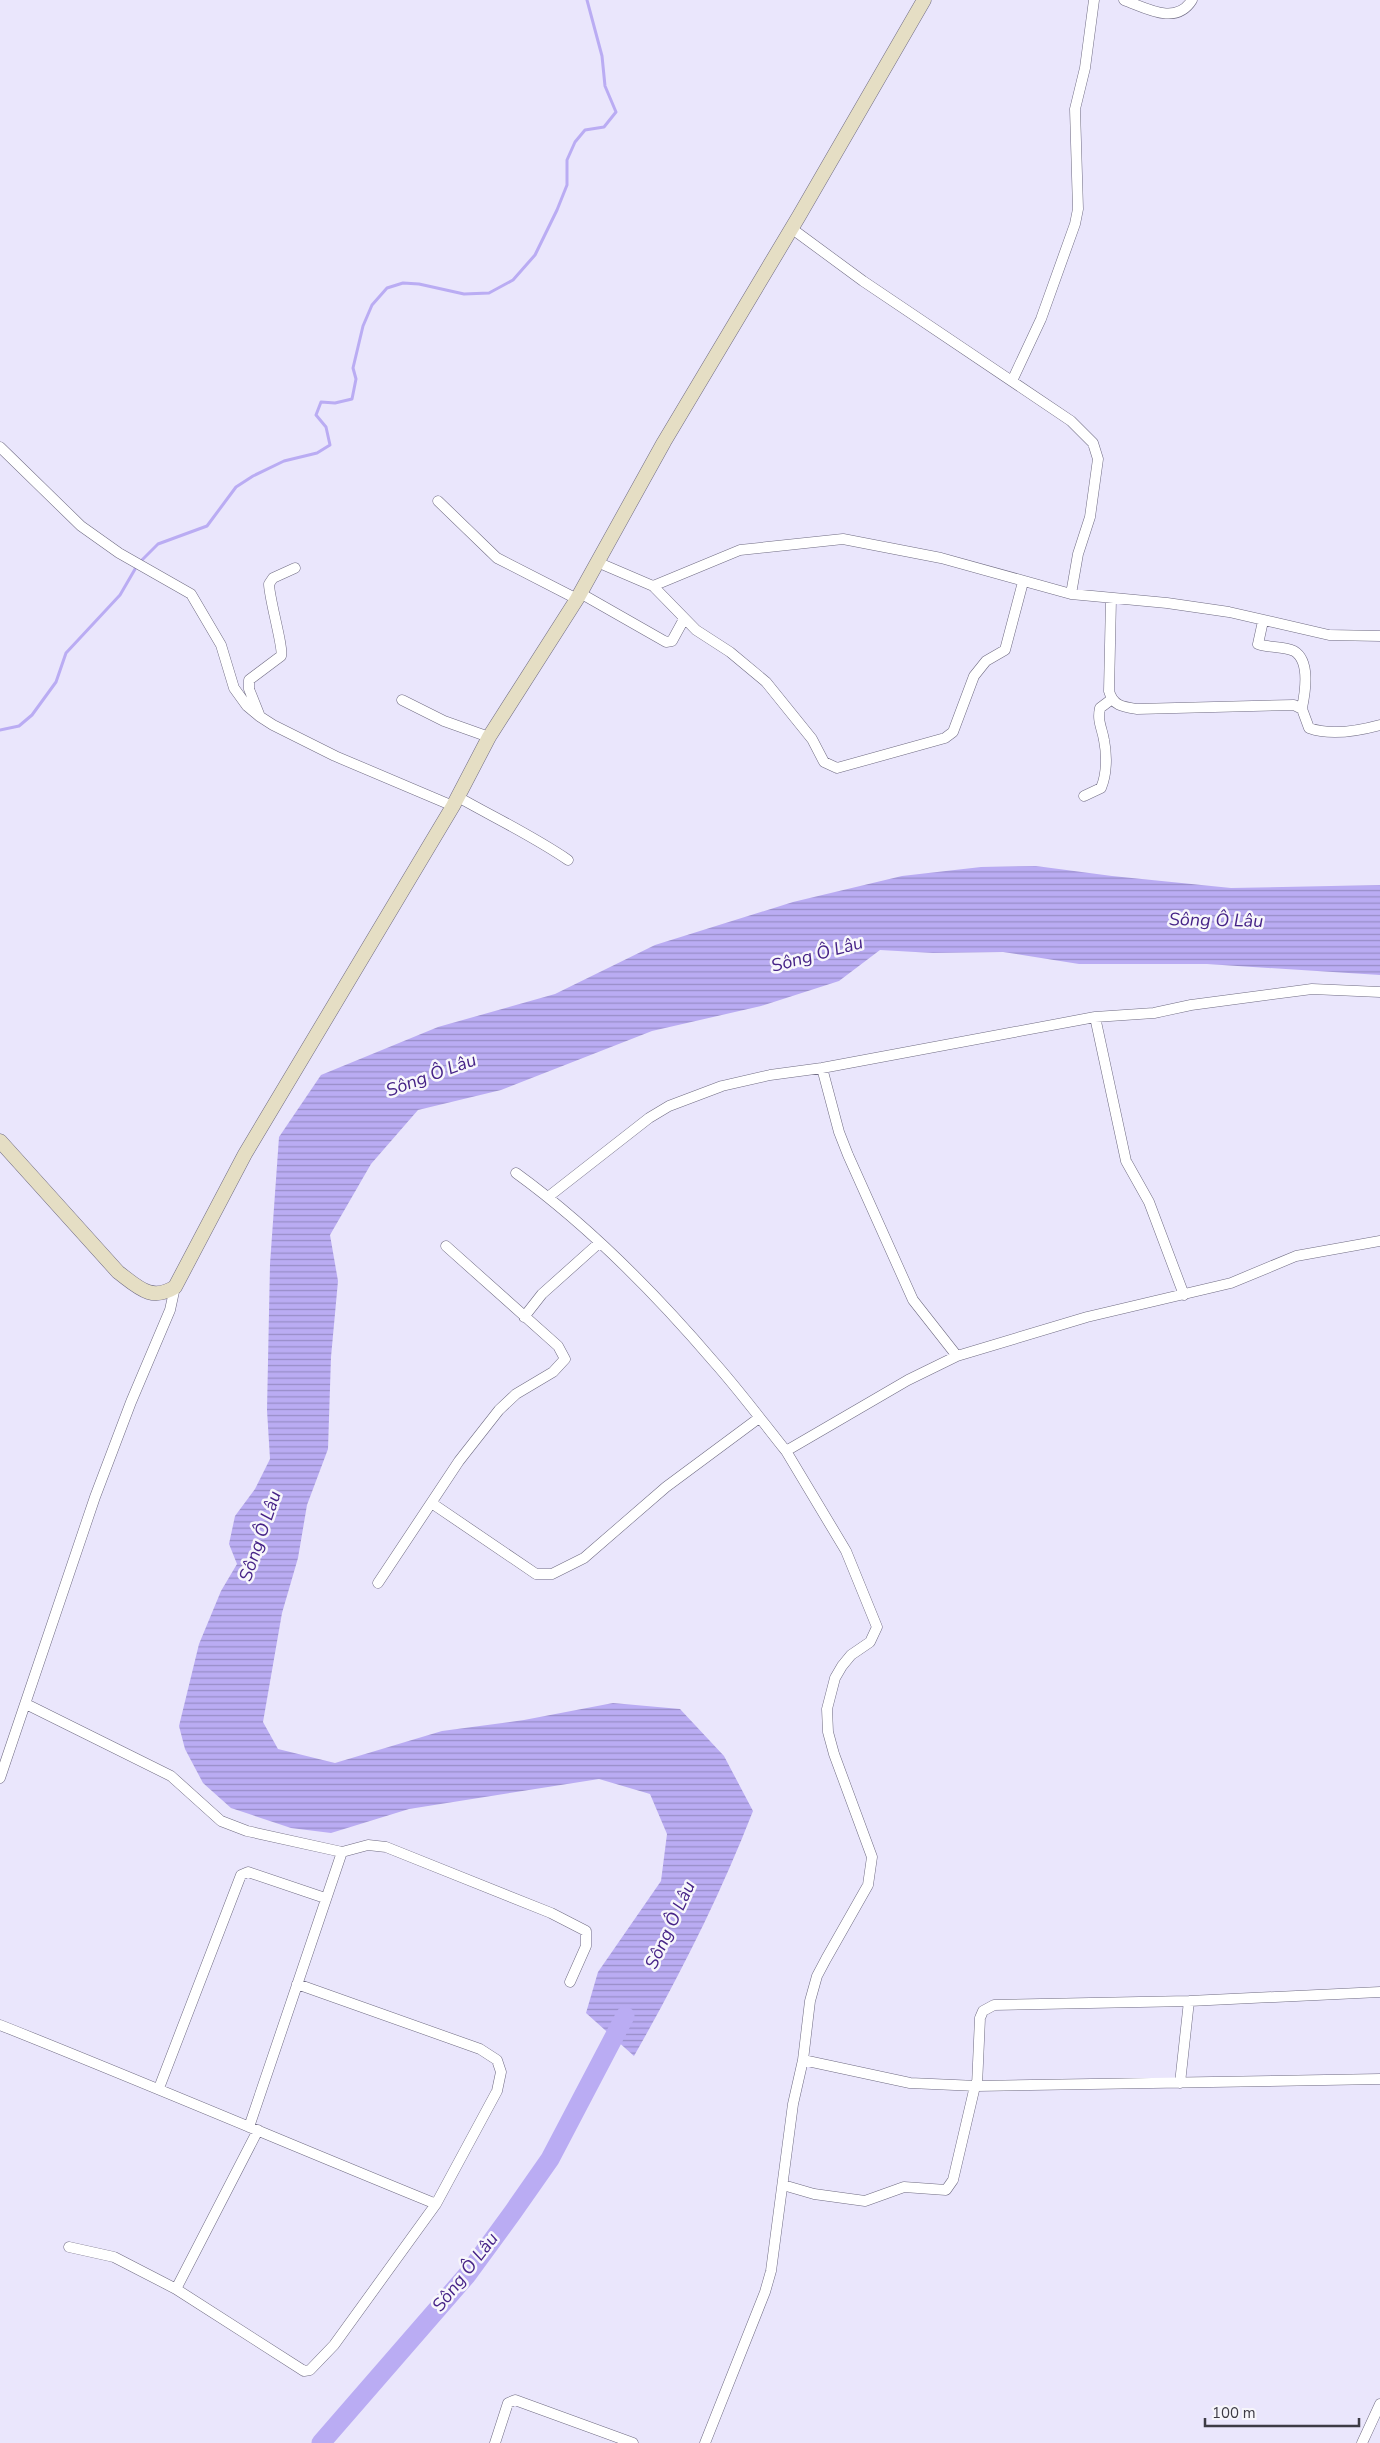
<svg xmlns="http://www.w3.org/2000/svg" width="1380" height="2443" font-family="'Nunito Sans',sans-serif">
<defs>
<pattern id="water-rules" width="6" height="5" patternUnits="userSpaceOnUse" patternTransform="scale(1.25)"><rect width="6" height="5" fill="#baacf3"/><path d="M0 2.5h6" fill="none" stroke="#988dc7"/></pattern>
</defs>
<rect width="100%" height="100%" fill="#eae6fc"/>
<!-- water -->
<path fill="url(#water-rules)" d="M1036,866L1112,876L1231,888L1380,885V975L1207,964H1079L1003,952L933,953L880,950L839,981L761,1006L652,1031L501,1090L418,1110L371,1164L330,1235L338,1281L331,1357L328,1449L307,1505L298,1558L282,1613L263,1722L278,1749L335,1763L442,1731L524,1720L613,1703L680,1709L724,1756L753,1811C720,1896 679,1977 634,2056L586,2013L598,1972L661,1881L667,1834L650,1794L599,1779L409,1809L331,1833L291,1828L231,1808L203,1783L185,1749L179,1726L199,1644L221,1591L237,1564L229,1544L235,1516L255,1489L270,1459L267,1410L270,1264L279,1137L321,1075L438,1027L555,994L655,945L793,902L902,876L981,867Z"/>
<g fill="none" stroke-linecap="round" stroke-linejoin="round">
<!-- stream -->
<path stroke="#baacf3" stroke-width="3" d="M0,730L19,726L32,715L56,682L66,653L120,595L138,564L158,544L207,526L236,487L253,476L284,461L317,453L330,445L326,427L316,415L321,402L335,403L352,399L356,379L353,368L363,326L372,305L387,288L403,283L419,284L464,294L489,293L513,280L535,255L557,210L567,185V160L575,142L585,130L604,127L616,112L605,86L602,56L587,0"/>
<!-- river -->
<path stroke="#baacf3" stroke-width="19" d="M321,2443L467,2275L513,2212L550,2159L625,2016"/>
<!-- street casing -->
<g stroke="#6f6b82" stroke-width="11">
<path id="street" d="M1124,0C1146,8 1176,26 1192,0
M791,228L863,281L1071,421L1093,443L1098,459L1090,517L1078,554L1071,594
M1012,381L1041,319L1075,224L1078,209L1075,109L1085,68L1094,0
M0,447L81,526L119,553L191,594L221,645L234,688L247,706L259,716L273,725L335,756L453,806
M438,501L497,558L577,599
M597,562L653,586L740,550L843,539L941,558L1071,594L1167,603L1229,612L1329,635L1380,636
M653,586L696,630L730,652L766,682L812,739L824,762L837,768L945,738L953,732L974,676L986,661L1005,650L1023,582
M580,593L666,642L672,641L684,619
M1111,599L1109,691C1113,706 1123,707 1137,709L1294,705L1302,709L1309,728C1331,736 1358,731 1380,725
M1263,621L1258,644C1269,648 1283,646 1294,651C1311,661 1305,693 1302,708
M402,700L444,721L489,737
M259,714L249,689V680L281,656C284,649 269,598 269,584L273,578L295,568
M1084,796L1101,788C1107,774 1107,755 1104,740C1102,728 1097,721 1100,708L1112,699
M458,797C495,818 533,836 568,860
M1095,1017L1126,1161L1149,1202L1184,1295
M822,1068L839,1132L848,1155L913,1300L957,1356
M516,1173C589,1226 655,1293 714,1362C739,1390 762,1421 786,1451
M548,1197L649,1118L669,1106L722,1086L770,1075L822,1068L1095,1017L1154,1013L1191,1005L1312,989L1380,992
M524,1317L542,1294L599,1243
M433,1504L536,1574H552L584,1558L666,1487L759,1418
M378,1583L459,1461L499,1410L516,1394L553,1372L565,1359L558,1346L446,1246
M26,1704L171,1776L221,1821L247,1831L342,1852
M0,1778L95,1497L131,1402L170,1310L175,1287
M0,2025C146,2083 291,2145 436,2204
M803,2060L910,2083L977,2086L1380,2079
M1180,2083L1189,2001
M977,2086L980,2018L983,2011L994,2005L1189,2001L1380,1992
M159,2088L241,1875L248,1872L325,1898
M249,2127L342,1852L368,1845L386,1847L551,1913L586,1931V1946L570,1982
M783,2185L814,2194L865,2201L904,2187L946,2190L953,2180L975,2086
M69,2247L114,2257L176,2289L304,2371L310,2370L334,2345L436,2204L497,2091L501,2072L497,2060L480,2049L297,1984
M176,2289L258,2130
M495,2443L508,2403L515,2400L633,2443
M705,2443L765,2292L771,2271L793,2104L803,2060L810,2001L817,1976L826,1959L868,1885L872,1857L834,1754L828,1732L827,1709L835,1678L842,1666L851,1655L870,1642L877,1627L846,1551L786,1451L908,1380L957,1356L1087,1317L1231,1283L1296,1256L1380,1241
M1362,2443L1380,2404"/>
</g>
<!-- secondary casing -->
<g stroke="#6f6b82" stroke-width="15">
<path id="secondary" d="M0,1141L118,1272C138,1287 151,1302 175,1287L245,1154L453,806L489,737L577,599L664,442L799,216L924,0"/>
</g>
<!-- street -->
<use href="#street" stroke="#fff" stroke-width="10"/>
<!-- secondary -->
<use href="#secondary" stroke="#e5dec4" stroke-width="14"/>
</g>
<g text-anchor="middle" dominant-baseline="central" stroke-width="5" stroke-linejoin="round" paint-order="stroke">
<!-- water labels -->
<g font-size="18" font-style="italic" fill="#462387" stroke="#f7f6fb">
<text transform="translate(1216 920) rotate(1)">Sông Ô Lâu</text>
<text transform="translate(817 954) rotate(-15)">Sông Ô Lâu</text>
<text transform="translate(431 1075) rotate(-20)">Sông Ô Lâu</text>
<text transform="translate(260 1536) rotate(-71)">Sông Ô Lâu</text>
<text transform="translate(670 1925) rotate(-65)">Sông Ô Lâu</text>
<text transform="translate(465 2272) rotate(-52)">Sông Ô Lâu</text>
</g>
</g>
<!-- scale -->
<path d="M1205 2418v8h154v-8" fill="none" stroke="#3d3b45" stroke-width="2.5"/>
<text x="1212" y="2418" font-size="15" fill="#3d3b45" stroke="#f7f6fb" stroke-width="4" paint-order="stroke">100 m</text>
</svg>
